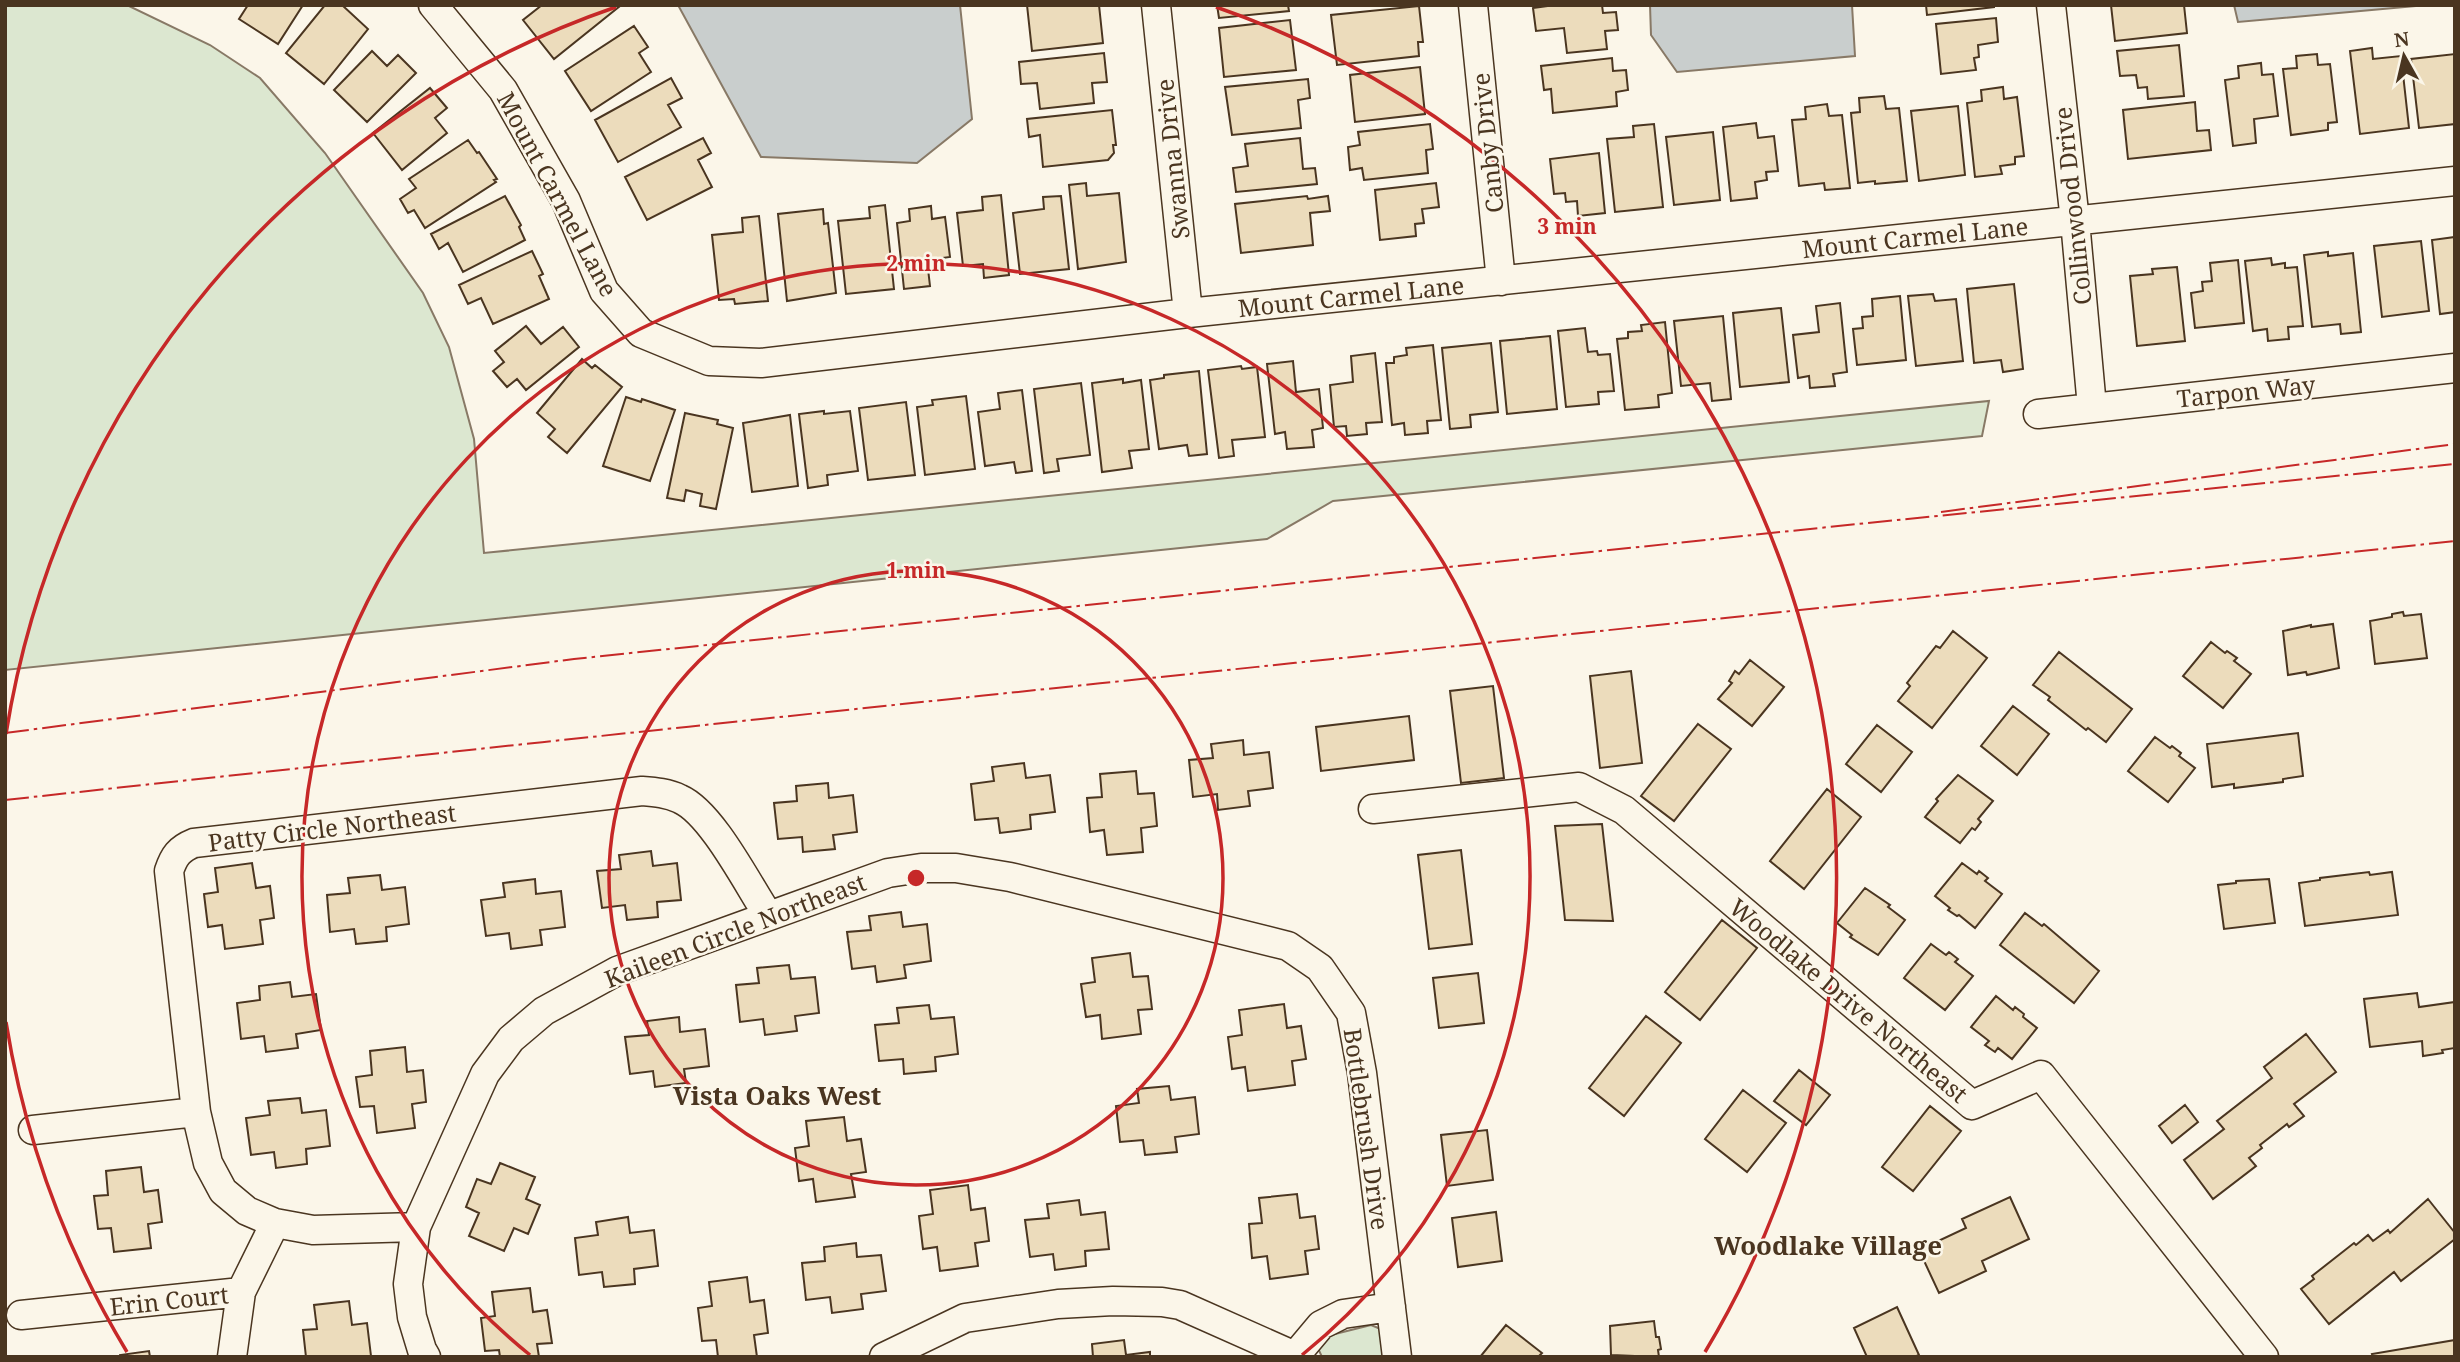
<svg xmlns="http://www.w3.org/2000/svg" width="2460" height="1362" font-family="'Noto Serif',serif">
<rect width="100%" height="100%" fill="#fbf6e9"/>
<!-- green -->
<path fill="#dce7d0" stroke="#887966" stroke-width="2" d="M5,5H127L210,45L260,78L325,153L423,293L449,347L474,439L484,553L1989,401L1982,436L1333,501L1267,539L5,670Z
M1371,1325L1383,1330L1387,1357H1322L1316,1344L1323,1337Z"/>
<!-- water -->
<path fill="#c9cecd" stroke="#887966" stroke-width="2" d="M678,5H960L972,119L917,163L761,157Z
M1650,5H1852L1855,56L1677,72L1651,35Z
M2234,5H2427L2238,22Z"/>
<!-- building -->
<path fill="#ecdcbc" stroke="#4a3520" stroke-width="2" d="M248,5H303L278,44L239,19Z
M325,5H342L368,29L324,84L286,53Z
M542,5H620V6L554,59L523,20Z
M1027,5H1099L1103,43L1032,51Z
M1217,5H1288L1289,11L1219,18Z
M1555,5H1602L1603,13L1616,12L1618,30L1605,31L1607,49L1567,53L1564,28L1536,31L1533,8Z
M1926,5H1994V7L1927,15Z
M2111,5H2184L2187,33L2115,41Z
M1419,6L1423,42H1418L1419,56L1337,65L1331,15Z
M1996,18L1998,42L1978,45L1979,57L1974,58L1976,70L1941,74L1936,24Z
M1290,20L1296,70L1224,77L1219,28Z
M634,26L648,47L639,53L651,72L591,111L565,71Z
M2179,45L2184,96L2148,99L2147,87L2138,88L2136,75L2120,76L2117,51Z
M2372,48L2373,59L2401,56L2409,128L2360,134L2350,51Z
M372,51L387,66L398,55L416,73L367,122L334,90Z
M1104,53L1107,82L1092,83L1094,103L1040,109L1037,83L1021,84L1019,62Z
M2317,54L2318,65L2330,64L2337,122L2328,123V130L2291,135L2283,69L2297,68L2296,56Z
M2455,54V124L2419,128L2411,59Z
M1612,58L1613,71L1626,70L1628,90L1616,92L1617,106L1553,113L1551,89L1544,90L1541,66Z
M2261,63L2262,75L2273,74L2278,116L2254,119L2256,143L2233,146L2225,80L2239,78L2238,66Z
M1420,67L1425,114L1355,122L1350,75Z
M671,78L682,98L668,105L681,127L618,162L595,120Z
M1308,79L1310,98L1298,100L1301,128L1232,135L1225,87Z
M2003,87L2004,99L2017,97L2024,156L2015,157V164L2000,166L2002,174L1975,177L1967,103L1982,101L1981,90Z
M430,88L447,108L435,118L447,133L402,170L373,133Z
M1884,96L1886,109L1899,108L1907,181L1875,184V181L1858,183L1851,113L1860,112L1859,98Z
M2195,102L2197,131L2209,130L2211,150L2128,159L2123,110Z
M1827,104L1829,116L1842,115L1850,188L1825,190L1824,183L1799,186L1792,120L1806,119L1805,107Z
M1958,106L1965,175L1919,181L1911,111Z
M1112,110L1116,145H1113L1114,153L1108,160L1043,167L1040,135L1029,137L1027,119Z
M1756,123L1758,138L1774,136L1778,171L1766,172L1767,180L1755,182L1757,198L1731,201L1723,127Z
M1430,124L1433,149L1426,150L1428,173L1364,180L1362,168L1350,170L1348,147L1360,145L1358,132Z
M1654,124L1663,207L1615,212L1607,139L1634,137L1633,126Z
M1713,132L1720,200L1674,205L1666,137Z
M703,138L711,153L698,160L712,187L647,220L625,177Z
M1300,138L1303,169L1315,168L1317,184L1236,192L1233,168L1248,166L1245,144Z
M468,140L477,153L479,152L497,179L494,180L496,182L425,228L414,210L408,213L400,199L416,188L409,179Z
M1599,153L1605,213L1578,216L1577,201L1566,202L1565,193L1554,194L1550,159Z
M1086,183L1087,196L1119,193L1126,262L1078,269L1069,185Z
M1436,183L1439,207L1422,209L1424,223L1415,224L1416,236L1380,240L1375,190Z
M1001,195L1009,275L984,278L983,264L963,266L957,213L983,210L982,197Z
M505,196L521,225L519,227L525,240L463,272L448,243L439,249L431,234Z
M1061,196L1069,269L1020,274L1013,213L1044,209L1043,197Z
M1307,196L1308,199L1328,196L1330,211L1310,213L1313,245L1241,253L1235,204Z
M885,205L894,289L846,294L838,221L870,218L869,207Z
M931,206L932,219L945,217L950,257L927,260L930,286L904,289L897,223L910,221L909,209Z
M823,209L824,224L828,223L836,293L787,301L778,214Z
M759,216L768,301L735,304L734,299L719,300L712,235L743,232L742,218Z
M2455,237V312L2440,314L2432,240Z
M2421,241L2429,311L2382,317L2374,246Z
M532,251L543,274L539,276L549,299L493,324L481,298L468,304L459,285Z
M2328,252V256L2353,253L2361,332L2341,334L2340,324L2312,327L2304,255Z
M2271,258L2272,265L2285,263V268L2297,267L2303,326L2288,327L2289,339L2268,341L2267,329L2253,331L2245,261Z
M2238,260L2244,323L2195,328L2191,293L2203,291L2202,282L2212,281L2210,263Z
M2177,267L2185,341L2137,346L2130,276L2153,274L2152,269Z
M2014,284L2023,369L2003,372L2001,360L1974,363L1967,289Z
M1933,294L1935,301L1956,299L1963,361L1916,366L1908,296Z
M1900,296L1906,360L1857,365L1853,329L1863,328L1862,317L1873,316L1872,299Z
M1840,303L1847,372L1833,374L1835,386L1810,388L1809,376L1798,378L1793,335L1819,332L1816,306Z
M1781,308L1789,382L1740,387L1733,313Z
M1723,316L1731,399L1712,401L1710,383L1681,386L1674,321Z
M1665,322L1672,393L1658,395L1659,407L1625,410L1617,339L1628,338V332L1642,331L1641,325Z
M526,326L541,344L563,327L579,347L526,390L517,379L507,387L493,371L504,362L495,351Z
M1585,328L1588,352L1597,351L1598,355L1610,354L1614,391L1598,392L1599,404L1566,407L1558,331Z
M1550,336L1557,409L1507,414L1500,341Z
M1491,343L1498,412L1470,415L1471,427L1450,429L1442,348Z
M1433,345L1441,420L1427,421L1428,433L1405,435L1404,423L1392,425L1386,363H1394V357L1407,355L1406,348Z
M1375,353L1382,422L1366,423L1367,434L1347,436L1346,426L1334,427L1330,385L1353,382L1351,356Z
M582,359L592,368L595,365L622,387L567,453L548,437L555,429L537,413Z
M1293,361L1296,392L1319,389L1323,428L1312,430L1314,447L1287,449L1285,432L1275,434L1267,364Z
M1241,366L1242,369L1257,367L1265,437L1232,440L1234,456L1219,458L1208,370Z
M1199,371L1207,454L1189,456L1187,445L1159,449L1150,380L1164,378V375Z
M1123,379V383L1141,380L1149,449L1129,451L1132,468L1102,472L1092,383Z
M1081,383L1090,455L1057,459L1059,471L1044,473L1034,389Z
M1022,390L1032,471L1016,473L1014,462L985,466L978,412L1000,409L998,393Z
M966,396L975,469L925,475L917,407L933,405L932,400Z
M626,397L641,402L642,399L675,410L650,481L603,466Z
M906,402L915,475L868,480L859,408Z
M824,411V414L850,411L858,471L827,475L828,485L808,488L799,414Z
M685,413L718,420L717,424L733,428L716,509L700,506L702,494L686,490L684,501L667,498Z
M790,415L798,486L752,492L743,423Z
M2403,612L2404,616L2421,614L2427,658L2375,664L2370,621L2392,617V614Z
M2333,624L2339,668L2307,675L2306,672L2288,675L2283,631L2311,625V627Z
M1953,631L1987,658L1932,728L1898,701L1910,686L1907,683L1936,646L1940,648Z
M2211,642L2225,653L2227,651L2237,658L2234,661L2251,674L2223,708L2183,676Z
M2059,652L2132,709L2106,742L2088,728L2086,730L2048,700L2050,697L2033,685Z
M1750,660L1784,687L1752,726L1718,699L1732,683L1729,681L1735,671L1739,674Z
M1631,671L1642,763L1600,768L1590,676Z
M1493,686L1504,778L1461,783L1450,691Z
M2013,706L2049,734L2017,775L1981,746Z
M1409,716L1414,760L1321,771L1316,727Z
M1698,724L1731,749L1674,821L1641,796Z
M1877,725L1912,752L1881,792L1846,764Z
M2298,733L2303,776L2283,779V782L2234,788V784L2212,787L2207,744Z
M2155,737L2170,748L2172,746L2181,753L2179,756L2195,768L2168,802L2128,771Z
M1243,740L1244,755L1269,752L1273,788L1248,791L1250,806L1218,810L1217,794L1193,797L1189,760L1213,758L1211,744Z
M1024,763L1026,778L1050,775L1055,812L1030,815L1031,829L1000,833L998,818L975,820L971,784L994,781L992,767Z
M1136,771L1138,794L1154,793L1157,826L1141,828L1143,852L1107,855L1104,830L1090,832L1087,798L1102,797L1100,774Z
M1958,775L1993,801L1978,819L1981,822L1975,830L1972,828L1960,843L1925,817L1938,801L1936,799Z
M828,783L829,798L853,795L857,832L833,835L835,849L803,852L802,837L778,839L774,803L797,801L796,786Z
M1827,789L1861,817L1804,889L1770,861Z
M1602,824L1613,921L1565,920L1555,826Z
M1461,850L1472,944L1429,949L1418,855Z
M651,851L653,866L677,863L681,900L657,902L658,917L627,920L625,905L602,908L597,871L621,869L619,855Z
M252,863L256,888L270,886L274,918L260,920L263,944L225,949L222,925L208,927L204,894L218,892L215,868Z
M1962,863L1977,874L1979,871L1988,878L1985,881L2002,894L1975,928L1959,915L1957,916L1948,910L1950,908L1935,896Z
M2369,872L2370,875L2392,872L2398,915L2305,926L2299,883L2320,880V878Z
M380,875L382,890L405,887L409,924L386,927L387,941L356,944L354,929L330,932L327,895L350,893L348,878Z
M535,879L536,894L561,891L565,927L540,930L542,945L511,949L509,933L486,936L481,900L505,897L503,883Z
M2269,879L2275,923L2224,929L2218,885L2236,883V881Z
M1865,888L1890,905L1888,907L1905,920L1878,955L1850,937L1852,935L1837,923Z
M901,912L903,927L927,924L931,961L904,965L906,978L877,982L875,966L852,969L847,932L871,930L869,916Z
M2025,913L2042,926L2044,924L2099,971L2074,1003L2000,945Z
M1722,920L1757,948L1700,1020L1665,992Z
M1931,944L1946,955L1949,952L1958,959L1955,962L1973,976L1945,1010L1904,978Z
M1130,953L1133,977L1148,976L1152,1009L1138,1010L1141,1034L1102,1039L1100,1015L1086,1017L1081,984L1095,982L1092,958Z
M789,965L791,979L815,977L819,1013L795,1016L797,1031L765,1035L763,1019L740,1022L736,985L759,983L757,968Z
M1478,973L1484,1023L1439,1028L1433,978Z
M290,982L292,997L316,994L321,1030L296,1034L298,1048L266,1052L264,1036L241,1039L237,1003L260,1000L259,986Z
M2417,993L2419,1007L2455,1002V1048L2442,1050L2443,1053L2423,1056L2422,1041L2370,1047L2364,999Z
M1996,996L2013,1010L2015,1007L2024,1014L2023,1017L2037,1028L2012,1059L1998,1048L1995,1052L1985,1045L1989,1041L1971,1027Z
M1284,1004L1287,1028L1301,1026L1306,1059L1292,1061L1295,1085L1248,1091L1245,1067L1232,1069L1228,1037L1242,1035L1239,1010Z
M929,1005L931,1019L954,1017L958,1054L935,1057L936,1071L904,1074L903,1059L879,1061L875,1025L899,1023L897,1008Z
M1646,1016L1681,1043L1624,1116L1589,1088Z
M679,1017L680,1032L705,1029L709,1066L684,1069L686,1083L655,1087L653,1071L630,1074L625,1037L649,1035L647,1021Z
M2306,1034L2336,1072L2294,1104L2304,1116L2289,1127L2287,1124L2260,1145L2262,1148L2249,1158L2256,1166L2213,1199L2184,1160L2224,1129L2217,1121L2272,1078L2264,1067Z
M405,1047L407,1072L423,1070L426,1102L412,1104L415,1128L377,1133L374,1106L360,1107L356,1077L372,1075L370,1051Z
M1799,1070L1830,1095L1806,1125L1774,1101Z
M1169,1086L1171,1100L1195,1097L1199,1134L1175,1137L1177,1152L1145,1155L1143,1140L1120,1142L1116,1106L1139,1103L1137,1089Z
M1743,1090L1786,1123L1747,1172L1705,1139Z
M300,1098L302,1113L326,1110L330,1146L306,1149L307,1164L276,1168L274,1152L251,1155L246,1118L270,1115L268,1101Z
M2185,1105L2198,1122L2172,1143L2159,1126Z
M1930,1106L1961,1131L1913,1191L1882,1167Z
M844,1117L847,1141L861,1139L866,1172L851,1174L855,1197L816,1202L813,1179L799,1181L795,1148L809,1146L806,1121Z
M1487,1130L1493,1180L1447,1186L1441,1135Z
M500,1163L535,1177L526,1199L540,1205L528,1234L514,1228L504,1251L469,1236L479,1213L466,1207L477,1179L491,1184Z
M141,1167L144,1192L158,1190L162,1222L148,1224L151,1248L114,1252L111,1228L98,1229L94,1196L108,1195L106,1171Z
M968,1185L971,1210L985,1208L989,1241L975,1243L978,1266L940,1271L937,1247L923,1249L919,1216L933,1214L930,1190Z
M1297,1194L1300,1218L1315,1216L1319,1249L1305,1251L1308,1274L1270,1279L1267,1256L1252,1258L1249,1224L1262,1223L1259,1198Z
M2010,1197L2029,1239L1982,1261L1986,1271L1939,1293L1919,1250L1966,1228L1962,1219Z
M2428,1199L2455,1233V1239L2401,1281L2394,1272L2329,1324L2301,1289L2314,1279L2312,1276L2354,1243L2356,1245L2368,1235L2373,1241L2388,1230L2390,1233Z
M1079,1200L1081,1215L1105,1212L1109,1249L1085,1251L1086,1266L1055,1270L1053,1254L1030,1257L1025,1220L1049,1218L1047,1204Z
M1496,1212L1502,1261L1458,1267L1452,1218Z
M628,1217L630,1233L654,1230L658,1266L634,1269L635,1284L604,1287L602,1272L579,1275L575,1238L598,1235L596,1222Z
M856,1243L857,1257L881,1255L886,1291L861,1294L863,1309L832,1313L830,1297L806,1300L802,1263L825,1261L824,1247Z
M747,1277L750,1302L764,1300L768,1333L754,1335L757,1357H718L716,1340L702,1341L698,1308L712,1306L709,1282Z
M530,1288L533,1312L547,1310L552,1343L537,1344L539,1357H500L499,1350L485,1351L481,1318L495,1316L492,1292Z
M349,1301L352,1325L367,1323L371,1356L306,1357L303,1330L317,1329L314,1305Z
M1897,1307L1919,1355L1914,1357H1867L1854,1328Z
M1654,1321L1656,1337H1659L1661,1349L1658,1350L1659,1357L1611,1355L1610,1326Z
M1506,1325L1542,1353L1538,1357H1480Z
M1124,1340L1126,1355L1150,1352V1357H1093L1092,1344Z
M2455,1340V1357H2373L2372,1354Z
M149,1351L150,1357H120V1355Z"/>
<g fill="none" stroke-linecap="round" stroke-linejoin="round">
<!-- minor casing -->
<g stroke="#4a3520" stroke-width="31">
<path id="minor" d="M433,5L503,90L566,201L604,291L641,333L709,361L761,363L1188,313L2455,181
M1156,5L1188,313
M1473,5L1501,281
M2051,5L2075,221L2092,407
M2038,414L2455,368
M1373,809L1579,787L1624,810L1972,1105L2041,1075L2264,1357
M33,1130L196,1112
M416,1227L313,1230L275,1223L247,1211L223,1191L208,1163L196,1112L169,871C174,856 179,849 194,843L642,791C655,792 668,793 680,799C712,813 748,885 768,915
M21,1315L241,1292L275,1223
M1295,1356L1321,1325L1343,1314L1391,1307
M232,1357L241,1292
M426,1357L422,1350L412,1317L408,1284L416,1227L485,1074L511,1039L544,1011L617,971L888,873L921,868H956L1010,877L1288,946L1320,968L1351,1013L1362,1073L1397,1357
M884,1357L965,1318L1058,1304L1113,1301L1162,1302L1180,1305L1297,1357"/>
</g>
<!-- minor -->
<use href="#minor" stroke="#fbf6e9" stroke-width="28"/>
<!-- power -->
<path stroke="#c62828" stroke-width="2" stroke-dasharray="24 5 3.5 5" stroke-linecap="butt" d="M1941,512L2455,444
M5,733L574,659L1838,526L2455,464
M5,800C821,711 1638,628 2455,541"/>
</g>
<!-- distance rings -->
<g fill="none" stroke="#c62828" stroke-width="3.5">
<circle cx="916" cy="878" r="307"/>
<path d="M530 1355A614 614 0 1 1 1302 1355"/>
<path d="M127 1352A921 921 0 0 1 6 1022M6 734A921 921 0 0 1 616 7M1216 7A921 921 0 0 1 1705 1352"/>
</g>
<g text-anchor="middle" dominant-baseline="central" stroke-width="5" stroke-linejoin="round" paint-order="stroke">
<!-- street labels -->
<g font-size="24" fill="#4a3520" stroke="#fbf6e9">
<text transform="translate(1487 143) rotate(-96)">Canby Drive</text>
<text transform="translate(1172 159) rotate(-96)">Swanna Drive</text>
<text transform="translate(558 194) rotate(62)">Mount Carmel Lane</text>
<text transform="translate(2072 206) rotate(-96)">Collinwood Drive</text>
<text transform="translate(1915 237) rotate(-6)">Mount Carmel Lane</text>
<text transform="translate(1351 296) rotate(-6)">Mount Carmel Lane</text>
<text transform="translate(2246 391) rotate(-6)">Tarpon Way</text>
<text transform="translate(332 827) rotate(-7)">Patty Circle Northeast</text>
<text transform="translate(735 930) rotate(-21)">Kaileen Circle Northeast</text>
<text transform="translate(1849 1000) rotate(40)">Woodlake Drive Northeast</text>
<text transform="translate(1367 1129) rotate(82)">Bottlebrush Drive</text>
<text transform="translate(169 1300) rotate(-6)">Erin Court</text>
</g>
<!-- neighbourhood labels -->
<g font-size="26" font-weight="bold" fill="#4a3520" stroke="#fbf6e9">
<text x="777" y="1095">Vista Oaks West</text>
<text x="1828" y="1245">Woodlake Village</text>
</g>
</g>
<circle cx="916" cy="878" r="10" fill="#c62828" stroke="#fbf6e9" stroke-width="3.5"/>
<g font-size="21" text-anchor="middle" font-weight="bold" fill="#c62828" stroke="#fbf6e9" stroke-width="5" stroke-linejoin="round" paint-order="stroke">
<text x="1567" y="234">3 min</text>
<text x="916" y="271">2 min</text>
<text x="916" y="578">1 min</text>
</g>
<!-- border -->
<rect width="2460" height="1362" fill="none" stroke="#4a3520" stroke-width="14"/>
<!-- north arrow -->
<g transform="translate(2404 56) rotate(352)" stroke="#fbf6e9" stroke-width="5" paint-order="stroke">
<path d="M0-5L12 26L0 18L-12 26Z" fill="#4a3520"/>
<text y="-10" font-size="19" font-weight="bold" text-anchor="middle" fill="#4a3520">N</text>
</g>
</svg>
